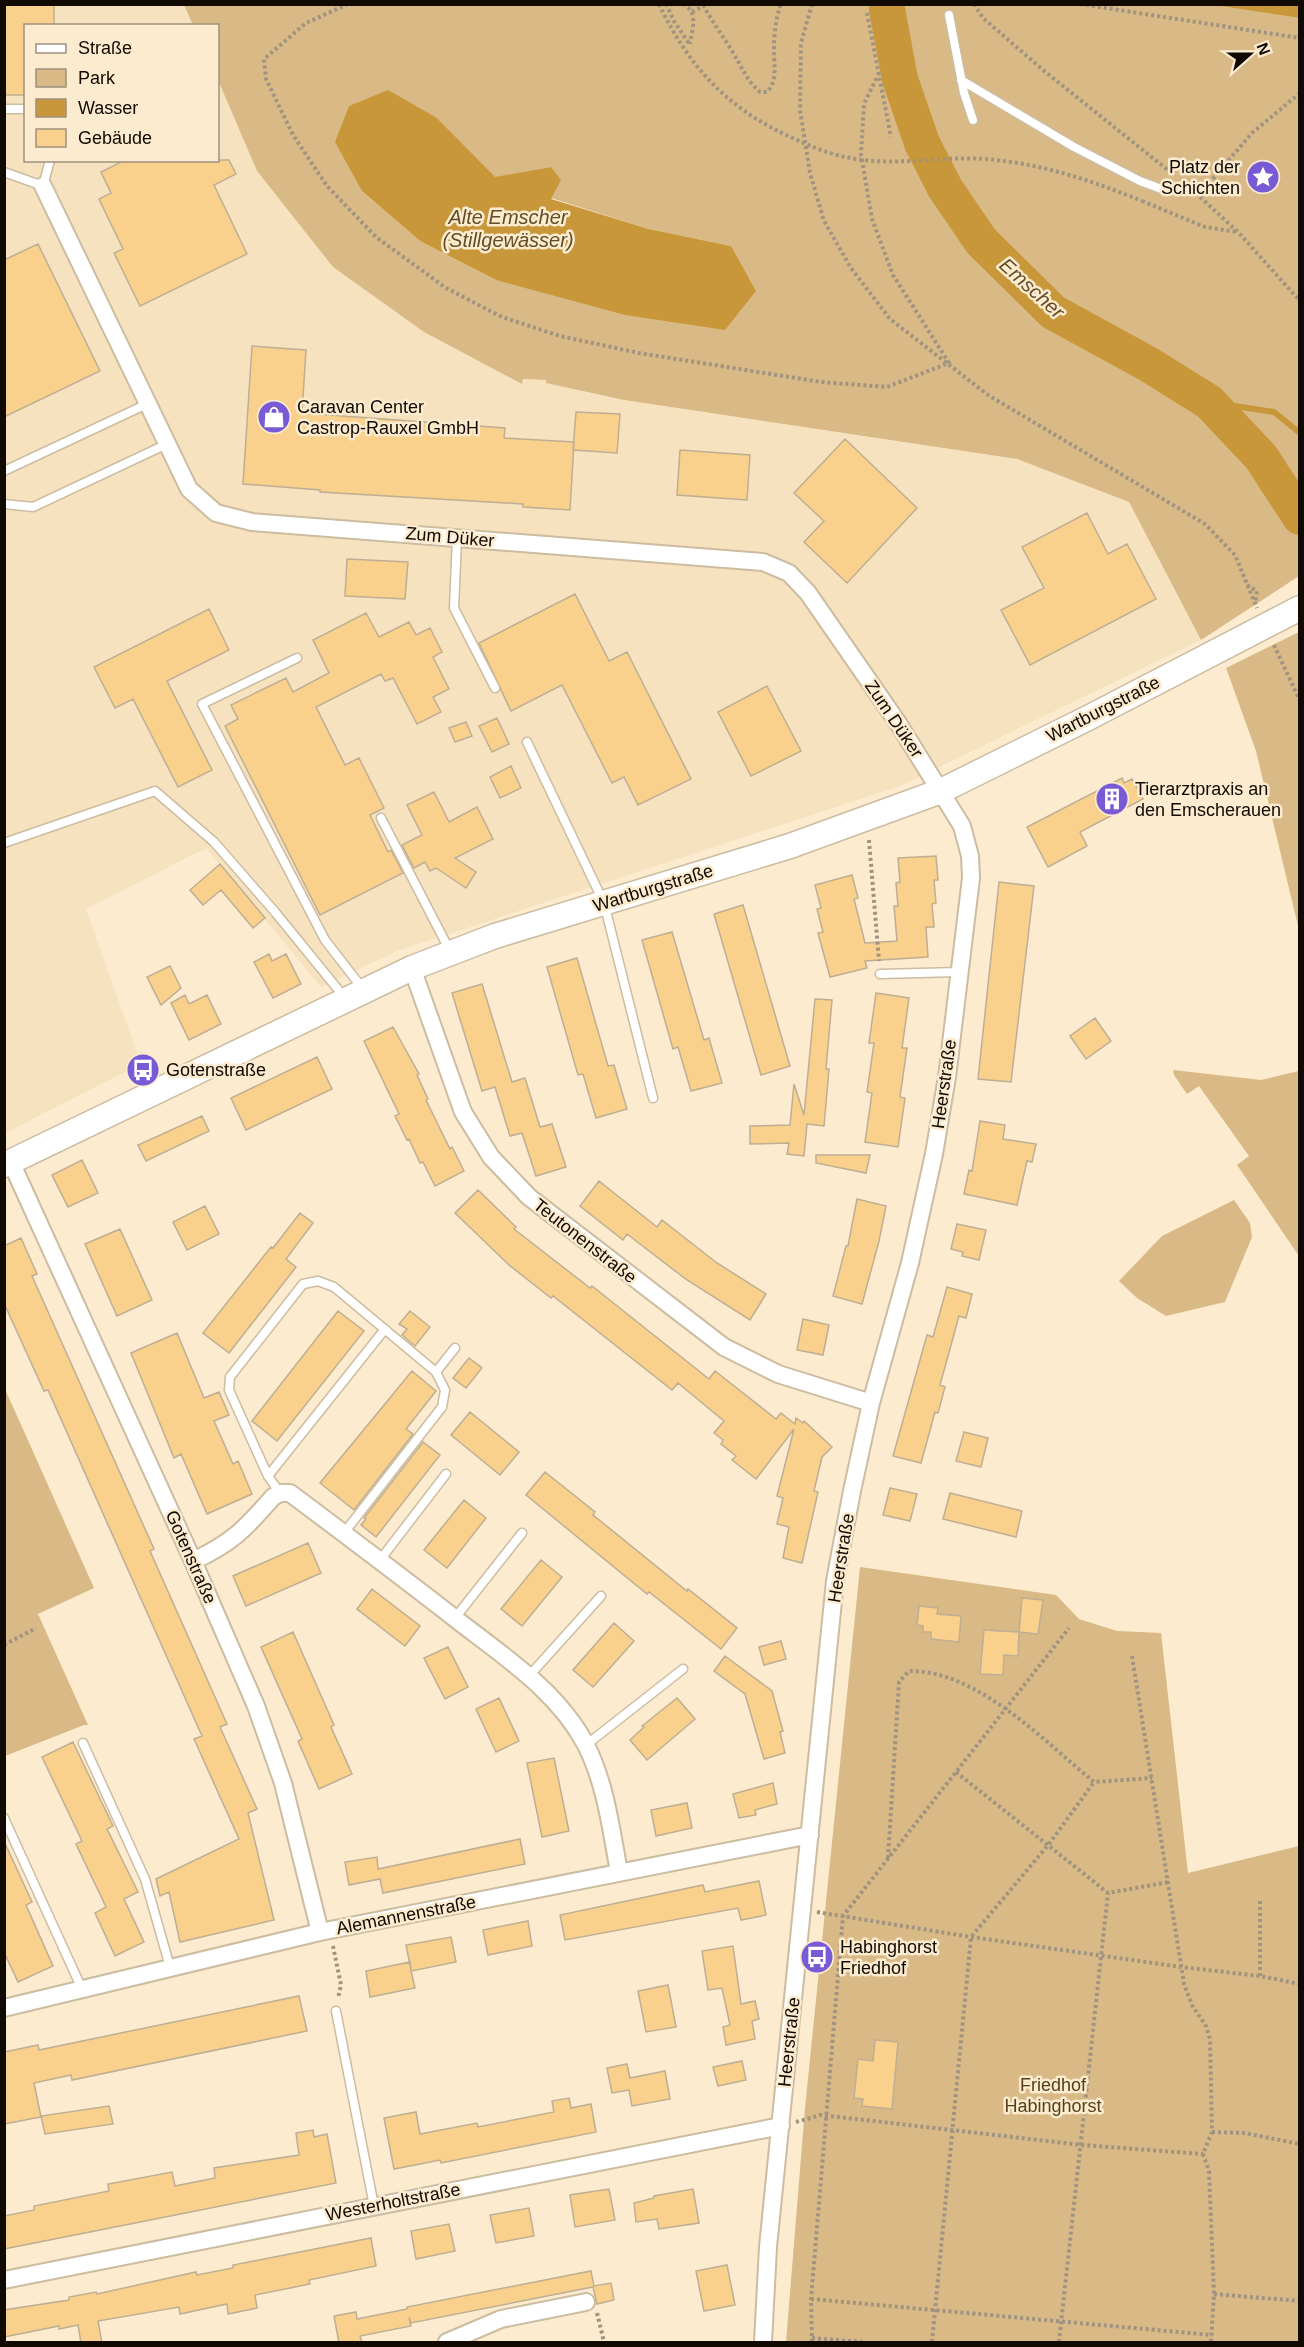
<svg xmlns="http://www.w3.org/2000/svg" width="1304" height="2347" font-family="Helvetica,sans-serif">
<rect width="100%" height="100%" fill="#fcebcf"/>
<!-- built -->
<path fill="#f7e2bf" d="M5,5H184L193,25L26,26V160H218V80L257,171L333,267L424,332L522,384L523,379L546,380V383L624,400L1017,459L1129,502L1201,640L900,786L397,951L321,987L206,848L86,909L141,1064L5,1133Z"/>
<!-- green -->
<path fill="#d9ba86" fill-rule="evenodd" d="M1215,4L1299,18V576L1201,640L1129,502L1017,459L624,400L546,383V380L523,379L522,384L424,332L333,267L257,171L218,80V26L193,25L184,5ZM437,118L495,178L551,167V198L649,229L731,246L496,280L420,241L362,191Z
M1299,632V930L1256,751L1226,668Z
M1173,1070L1261,1080L1299,1071V1256L1237,1165L1249,1156L1199,1086L1187,1094L1174,1075Z
M1234,1200L1250,1223L1252,1237L1225,1302L1166,1316L1137,1298L1119,1281L1162,1236Z
M5,1389L94,1588L38,1614L88,1725H84L5,1756Z
M860,1567L1056,1595L1079,1619L1117,1631L1161,1633L1188,1873L1299,1846V2342H786L805,2108Z"/>
<!-- water -->
<path fill="#c8973a" d="M1215,5H1299V18Z
M388,90L437,118L495,177L551,167L561,180L551,199L649,229L731,246L756,291L725,330L625,315L496,280L420,241L362,191L335,142L349,106Z"/>
<g fill="none" stroke-linecap="round" stroke-linejoin="round">
<!-- stream -->
<path stroke="#c8973a" stroke-width="6" d="M1209,402L1274,412L1300,433"/>
<!-- river -->
<path stroke="#c8973a" stroke-width="36" d="M887,9L900,79L922,143L945,188L981,241L1053,312L1148,364L1209,402L1261,457L1300,517"/>
</g>
<!-- building -->
<path fill="#f9d18c" stroke="#beae93" stroke-width="1.5" d="M4,4H54V26H26V95H4Z
M125,160H229L236,174L214,185L247,254L140,306L114,253L123,249L99,199L111,193L101,172Z
M38,244L100,371L4,417V260Z
M252,346L306,350L302,413L505,428L504,438L574,442L570,510L523,507V504L320,492V490L243,484Z
M576,412L620,414L617,453L573,450Z
M845,439L917,508L847,583L804,542L824,521L794,493Z
M680,450L750,455L747,500L677,495Z
M1087,513L1108,554L1127,544L1156,599L1030,665L1001,610L1044,588L1022,547Z
M347,559L408,562L405,599L345,596Z
M575,594L609,661L627,652L691,779L638,805L624,777L612,783L562,685L511,711L479,643Z
M209,609L229,650L167,681L212,770L178,787L133,699L115,708L94,667Z
M366,613L379,637L409,622L416,635L430,628L442,652L433,657L449,689L433,697L441,712L417,724L393,678L385,681L381,674L316,707L345,765L359,758L384,808L370,815L388,852L391,850L403,873L320,915L225,726L238,719L231,705L286,678L293,692L329,673L313,640Z
M767,686L801,751L751,776L718,712Z
M497,718L509,744L492,752L479,726Z
M466,722L472,736L455,742L449,728Z
M511,766L521,788L500,798L490,777Z
M1122,778L1124,783L1132,779L1143,799L1080,832L1087,846L1048,867L1027,827Z
M434,792L449,822L477,807L493,839L455,858L476,872L466,888L436,868L430,871L425,862L414,868L402,845L422,835L407,805Z
M936,856L938,880H934L936,903L932,904L934,927H926L928,957L865,961L867,968L830,977L818,933L823,932L817,909L821,908L815,885L852,875L858,898L854,899L865,943L897,941L894,906H898L896,883L900,882L898,858Z
M220,864L265,918L253,928L221,890L203,905L190,890Z
M999,882L1034,886L1011,1082L978,1079Z
M743,905L790,1066L761,1075L714,914Z
M672,932L704,1040L709,1038L722,1083L691,1091L678,1047L673,1049L642,940Z
M269,954L272,961L286,954L301,984L273,998L254,962Z
M577,958L608,1066L614,1065L627,1109L596,1118L583,1074L578,1075L547,967Z
M170,966L181,988L161,1005L147,977Z
M482,984L512,1082L525,1078L540,1127L552,1124L566,1167L536,1176L522,1133L510,1136L495,1087L482,1091L452,993Z
M876,993L909,998L902,1048H907L900,1097L905,1098L898,1147L865,1142L872,1093L867,1092L874,1043H869Z
M185,995L189,1004L207,995L221,1024L189,1040L171,1003Z
M815,999L832,1000L826,1069H829L824,1126L807,1124L804,1156L787,1154L789,1143L750,1144V1126L790,1125L794,1084L804,1115Z
M1095,1018L1111,1041L1086,1059L1070,1036Z
M393,1027L419,1074L417,1075L428,1099L426,1100L450,1149L452,1147L464,1171L435,1186L423,1162L420,1163L409,1139L407,1140L395,1116L399,1114L364,1041Z
M317,1057L332,1089L246,1130L231,1098Z
M202,1116L209,1131L146,1161L138,1145Z
M980,1121L1005,1125L1003,1139L1036,1144L1032,1162L1027,1161L1017,1205L964,1194L969,1170L972,1171Z
M816,1155H870L866,1173L816,1163Z
M82,1160L98,1193L68,1207L52,1175Z
M599,1181L657,1227L662,1220L717,1263L766,1294L750,1320L687,1280L627,1234L623,1240L580,1206Z
M478,1190L516,1227L514,1229L590,1288L592,1286L709,1379L715,1371L776,1419L781,1413L795,1424L796,1418L803,1423L804,1421L832,1447L822,1457L814,1491L818,1492L802,1563L783,1558L789,1527L777,1524L783,1498L777,1496L794,1429L756,1479L732,1460L736,1456L721,1444L723,1440L714,1433L724,1421L678,1383L672,1390L553,1296L551,1298L509,1265L455,1213Z
M857,1199L886,1206L879,1241L862,1304L833,1296L846,1246H848Z
M205,1206L219,1234L187,1250L173,1222Z
M300,1213L313,1223L286,1259L296,1267L229,1353L203,1333L271,1247L273,1248Z
M957,1224L986,1230L979,1260L962,1256L963,1252L951,1249Z
M120,1229L152,1300L117,1316L85,1244Z
M21,1238L37,1274L32,1276L154,1549L150,1551L227,1724L220,1727L257,1809L248,1813L274,1920L180,1942L169,1892L160,1896L156,1879L239,1839L194,1739L202,1736L48,1390L44,1391L4,1303V1246Z
M947,1287L972,1294L966,1318L959,1316L940,1385L945,1387L938,1413L935,1412L921,1463L893,1456L927,1335L933,1337Z
M338,1311L364,1331L277,1441L252,1421Z
M410,1311L430,1327L415,1346L402,1335L407,1329L399,1324Z
M803,1319L829,1325L823,1355L797,1350Z
M177,1333L204,1398L219,1392L229,1415L214,1421L233,1464L238,1461L252,1494L207,1514L181,1454L174,1458L131,1353Z
M469,1358L482,1368L466,1388L453,1378Z
M412,1371L436,1391L406,1429L413,1434L354,1510L320,1483Z
M470,1412L519,1452L500,1475L451,1435Z
M964,1432L988,1438L981,1467L956,1461Z
M423,1442L440,1455L376,1537L361,1525L366,1519L364,1518Z
M545,1472L595,1512L593,1515L687,1591L688,1589L737,1628L721,1649L649,1592L647,1594L526,1495Z
M890,1488L917,1494L910,1521L883,1515Z
M950,1493L1022,1511L1016,1537L943,1519Z
M464,1500L486,1518L447,1568L424,1550Z
M308,1543L321,1573L246,1606L233,1576Z
M541,1560L562,1577L522,1626L501,1609Z
M372,1589L420,1626L405,1646L357,1609Z
M1022,1598L1043,1600L1038,1634L1019,1632Z
M919,1606L938,1608L937,1614L961,1616L959,1642L931,1639V1632H923V1626L917,1625Z
M614,1623L634,1641L593,1687L573,1670Z
M984,1630L1019,1632L1018,1656L1004,1655L1003,1675L980,1674Z
M293,1632L334,1725L331,1727L352,1774L319,1789L298,1741L302,1739L261,1647Z
M781,1641L786,1659L764,1665L759,1647Z
M448,1647L468,1687L445,1699L424,1658Z
M725,1656L772,1691L783,1731L780,1732L785,1753L764,1759L745,1694L714,1671Z
M499,1698L519,1741L496,1752L476,1709Z
M677,1698L695,1719L647,1760L630,1740L644,1727L642,1726Z
M73,1742L113,1826L107,1829L138,1892L124,1899L144,1942L115,1956L95,1913L106,1907L76,1844L82,1841L42,1757Z
M554,1758L569,1831L542,1837L527,1763Z
M773,1783L777,1804L755,1810L756,1815L739,1818L733,1794Z
M687,1803L692,1828L656,1836L651,1810Z
M520,1839L525,1864L383,1893L380,1879L349,1885L345,1862L377,1857L378,1869Z
M4,1841L32,1902L26,1905L53,1966L18,1982L4,1952Z
M759,1881L766,1915L741,1920L738,1908L565,1940L560,1915L703,1885L705,1892Z
M528,1921L532,1946L488,1955L483,1930Z
M451,1937L456,1962L411,1971L415,1988L370,1997L366,1971L410,1962L411,1970L406,1945Z
M733,1946L741,2004L755,2001L759,2019L752,2021L755,2039L726,2045L723,2027L730,2025L722,1988L708,1990L702,1951Z
M668,1985L676,2027L646,2032L638,1991Z
M299,1996L307,2031L72,2080L71,2075L34,2083L41,2117L4,2124V2052L38,2045L39,2050Z
M875,2040L898,2042L892,2109L862,2106L863,2099L854,2098L858,2059L873,2061Z
M742,2061L746,2080L718,2086L713,2067Z
M627,2064L630,2078L665,2071L670,2099L632,2106L629,2090L612,2093L607,2068Z
M569,2098L571,2108L591,2104L596,2132L441,2163L440,2160L394,2169L384,2118L416,2112L420,2134L477,2123L478,2127L554,2112L552,2101Z
M109,2106L113,2124L45,2134L41,2116Z
M313,2130L314,2137L327,2134L336,2183L4,2249V2216L34,2210V2206L109,2191L108,2184L172,2172L175,2186L215,2178L214,2168L299,2155L296,2133Z
M609,2189L615,2220L575,2227L570,2195Z
M693,2189L699,2223L659,2229L657,2219L636,2222L634,2203L654,2198V2196Z
M529,2208L534,2236L496,2243L490,2215Z
M449,2224L455,2251L416,2259L411,2231Z
M371,2238L376,2266L309,2280L310,2284L255,2295L257,2308L228,2314L227,2304L180,2314L179,2307L98,2321L102,2343H81L78,2325L59,2329V2326L4,2337V2310L69,2300V2297L96,2292L97,2294L196,2272L197,2275L233,2268V2265Z
M727,2265L735,2305L704,2311L696,2271Z
M591,2271L594,2286L611,2283L614,2300L597,2304L593,2287L411,2323L409,2317L411,2326L360,2336L362,2343H339L334,2316L356,2312L357,2319L407,2309V2307Z"/>
<g fill="none" stroke-linecap="round" stroke-linejoin="round">
<!-- lane casing -->
<g stroke="#ccbca0" stroke-width="11">
<path id="lane" d="M949,15L964,93L973,120
M961,80L1074,147L1140,181L1164,190L1191,188
M4,109H26
M4,172L43,186L50,160
M4,471L147,404
M4,504L33,507L167,444
M457,538L454,608L495,688
M297,658L202,704L325,940L363,989
M527,742L604,903L653,1098
M381,818L450,951
M4,843L155,791L214,842L275,912L345,998
M880,974L959,972
M436,1372L455,1348
M268,1476L385,1329
M280,1493L268,1476L229,1390L230,1377L303,1284L318,1281L334,1287L436,1372L445,1390L442,1407L344,1533
M380,1560L446,1474
M455,1618L522,1533
M529,1676L601,1596
M83,1743L145,1879L170,1967
M586,1745L683,1669
M4,1818L82,1989
M336,2011L374,2206"/>
</g>
<!-- street casing -->
<g stroke="#ccbca0" stroke-width="20">
<path id="street" d="M43,186L189,489L216,513L252,522L763,562L789,573L808,593L898,723L962,826L970,856L971,878L947,1077L934,1154L910,1263L871,1403L852,1491L835,1581L768,2247L763,2342
M412,968L463,1112L491,1157L529,1197L724,1347L778,1374L871,1403
M11,1162L193,1561L256,1706L283,1783L320,1932
M193,1561C232,1543 245,1529 273,1497L280,1493H290C346,1535 402,1577 457,1620C503,1656 558,1691 586,1745C606,1785 611,1829 619,1872
M4,2008L320,1932L810,1835
M4,2280L781,2126
M447,2342L501,2319L586,2302"/>
</g>
<!-- secondary casing -->
<g stroke="#ccbca0" stroke-width="27">
<path id="secondary" d="M4,1165L412,968L495,936L790,846L941,791L1088,718L1300,608"/>
</g>
<!-- path -->
<path stroke="#a09380" stroke-width="4" stroke-dasharray="3 3" stroke-linecap="butt" d="M348,4L306,23L264,59L266,79L293,135L327,186L376,237L446,288L502,317L560,336L639,353L821,382L887,387L949,363L893,275L872,219L861,154L864,104L878,75
M666,4L674,21L690,45
M683,4C699,12 692,29 690,44
M812,4L801,43L800,110L810,173L824,221L851,268L890,319L988,395L1205,524L1235,555L1257,608
M974,4L983,18L1043,70L1174,175
M1080,4L1300,38
M692,12L704,6C712,22 723,36 732,51C742,67 746,80 760,92H767C779,79 773,63 774,47C774,33 776,18 781,4
M867,13L891,137
M1205,188L1252,133L1300,93
M1200,197L1238,232L1300,301
M1142,201L1205,227L1237,232
M1247,585L1257,591L1255,604
M1274,645L1300,701
M869,840L879,961
M4,1645L36,1628
M1132,1656L1184,1984L1192,2005L1206,2026L1210,2039L1212,2132L1203,2154L1209,2171L1214,2294L1211,2342
M956,1772L1108,1893L1169,1882
M888,1858L899,1682L909,1671C977,1670 1044,1741 1094,1782L1152,1778
M1260,1901V1976
M817,1912L971,1937L1181,1967L1260,1976L1300,1984
M333,1946L341,1985L338,1998
M796,2122L821,2115L1082,2145L1203,2154
M1212,2132L1244,2133L1300,2144
M1214,2294L1300,2301
M811,2299L1212,2335
M597,2313L604,2342
M812,2338L862,2342
M812,2342L811,2299L843,1916L1069,1628
M932,2342L971,1937L1049,1844L1094,1782
M1059,2342L1108,1893"/>
<!-- lane -->
<use href="#lane" stroke="#fff" stroke-width="8"/>
<!-- street -->
<use href="#street" stroke="#fff" stroke-width="16"/>
<!-- secondary -->
<use href="#secondary" stroke="#fff" stroke-width="24"/>
<!-- path-bridge -->
<path stroke="#a09380" stroke-width="4" stroke-dasharray="3 3" stroke-linecap="butt" d="M659,4C689,68 730,111 795,139C814,148 835,156 856,159C898,166 941,156 984,159C1040,163 1090,180 1142,201"/>
</g>
<!-- icons -->
<defs>
<g id="sight-disc" transform="scale(1.725)"><circle r="9.5" fill="#785ad5" stroke="#fcebcf"/><path d="M0-6L1.8-2.2L6-1.7L2.9 1.2L3.7 5.4L0 3.3L-3.7 5.4L-2.9 1.2L-6-1.7L-1.8-2.2Z" fill="#fff"/></g>
<g id="shop-disc" transform="scale(1.725)"><circle r="9.5" fill="#785ad5" stroke="#fcebcf"/><path d="M-5-2.5h2.3a2.7 3.5 0 0 1 5.4 0H5L5.5 6h-11ZM-1.5-2.5h3a1.5 2.3 0 0 0-3 0Z" fill="#fff"/></g>
<g id="building-disc" transform="scale(1.725)"><circle r="9.5" fill="#785ad5" stroke="#fcebcf"/><path d="M-4-6H4V6H1V3H-1V6H-4ZM-2.5-4.3h1.7v1.8h-1.7ZM.8-4.3h1.7v1.8H.8ZM-2.5-1h1.7V.8h-1.7ZM.8-1h1.7V.8H.8Z" fill="#fff"/></g>
<g id="bus-disc" transform="scale(1.725)"><circle r="9.5" fill="#785ad5" stroke="#fcebcf"/><path d="M-5-6H5V4H4V6H2V4H-2V6H-4V4H-5ZM-3.5-4V0h7V-4ZM-3.5 1.2v1.5H-2V1.2ZM2 1.2v1.5H3.5V1.2Z" fill="#fff"/></g>
</defs>
<g fill-rule="evenodd">
<use href="#sight-disc" x="1263" y="177"/>
<use href="#shop-disc" x="274" y="417"/>
<use href="#building-disc" x="1112" y="799"/>
<use href="#bus-disc" x="143" y="1070"/>
<use href="#bus-disc" x="817" y="1957"/>
</g>
<g text-anchor="middle" dominant-baseline="central" stroke-width="5" stroke-linejoin="round" paint-order="stroke">
<!-- poi labels -->
<g font-size="18" fill="#100a03" stroke="#fcebcf" text-anchor="start">
<text x="1240" y="167" text-anchor="end">Platz der<tspan x="1240" dy="21">Schichten</tspan></text>
<text x="297" y="407">Caravan Center<tspan x="297" dy="21">Castrop-Rauxel GmbH</tspan></text>
<text x="1135" y="789">Tierarztpraxis an<tspan x="1135" dy="21">den Emscherauen</tspan></text>
<text x="166" y="1070">Gotenstraße</text>
<text x="840" y="1947">Habinghorst<tspan x="840" dy="21">Friedhof</tspan></text>
</g>
<!-- street labels -->
<g font-size="18" fill="#100a03" stroke="#fcebcf">
<text transform="translate(450 537) rotate(5)">Zum Düker</text>
<text transform="translate(1103 709) rotate(-27)">Wartburgstraße</text>
<text transform="translate(894 719) rotate(56)">Zum Düker</text>
<text transform="translate(653 888) rotate(-17)">Wartburgstraße</text>
<text transform="translate(944 1084) rotate(-82)">Heerstraße</text>
<text transform="translate(585 1241) rotate(38)">Teutonenstraße</text>
<text transform="translate(191 1557) rotate(66)">Gotenstraße</text>
<text transform="translate(841 1558) rotate(-81)">Heerstraße</text>
<text transform="translate(406 1915) rotate(-11)">Alemannenstraße</text>
<text transform="translate(789 2042) rotate(-84)">Heerstraße</text>
<text transform="translate(393 2202) rotate(-11)">Westerholtstraße</text>
</g>
<!-- park labels -->
<g font-size="18" fill="#543f19" stroke="#fcebcf">
<text x="1053" y="2085">Friedhof<tspan x="1053" dy="21">Habinghorst</tspan></text>
</g>
<!-- water labels -->
<g font-size="20" font-style="italic" fill="#624d27" stroke="#fcebcf">
<text x="508" y="217">Alte Emscher<tspan x="508" dy="23">(Stillgewässer)</tspan></text>
<text transform="translate(1032 288) rotate(42)">Emscher</text>
</g>
</g>
<!-- border -->
<rect width="1304" height="2347" fill="none" stroke="#100a03" stroke-width="12"/>
<!-- legend -->
<rect x="24" y="24" width="195" height="138" fill="#fcebcf" stroke="#9e917d" stroke-width="1.5"/>
<rect x="36" y="44" width="30" height="9" fill="#ffffff" stroke="#9e917d" stroke-width="1.5"/>
<text x="78" y="54" font-size="18" fill="#100a03">Straße</text>
<rect x="36" y="69" width="30" height="18" fill="#d9ba86" stroke="#9e917d" stroke-width="1.5"/>
<text x="78" y="84" font-size="18" fill="#100a03">Park</text>
<rect x="36" y="99" width="30" height="18" fill="#c8973a" stroke="#9e917d" stroke-width="1.5"/>
<text x="78" y="114" font-size="18" fill="#100a03">Wasser</text>
<rect x="36" y="129" width="30" height="18" fill="#f9d18c" stroke="#9e917d" stroke-width="1.5"/>
<text x="78" y="144" font-size="18" fill="#100a03">Gebäude</text>
<!-- north arrow -->
<g transform="translate(1250 54) rotate(69)" stroke="#fcebcf" stroke-width="4.5" paint-order="stroke">
<path d="M0-4.5L10 22L0 15L-10 22Z" fill="#100a03"/>
<text y="-9" font-size="16" font-weight="bold" text-anchor="middle" fill="#100a03">N</text>
</g>
</svg>
